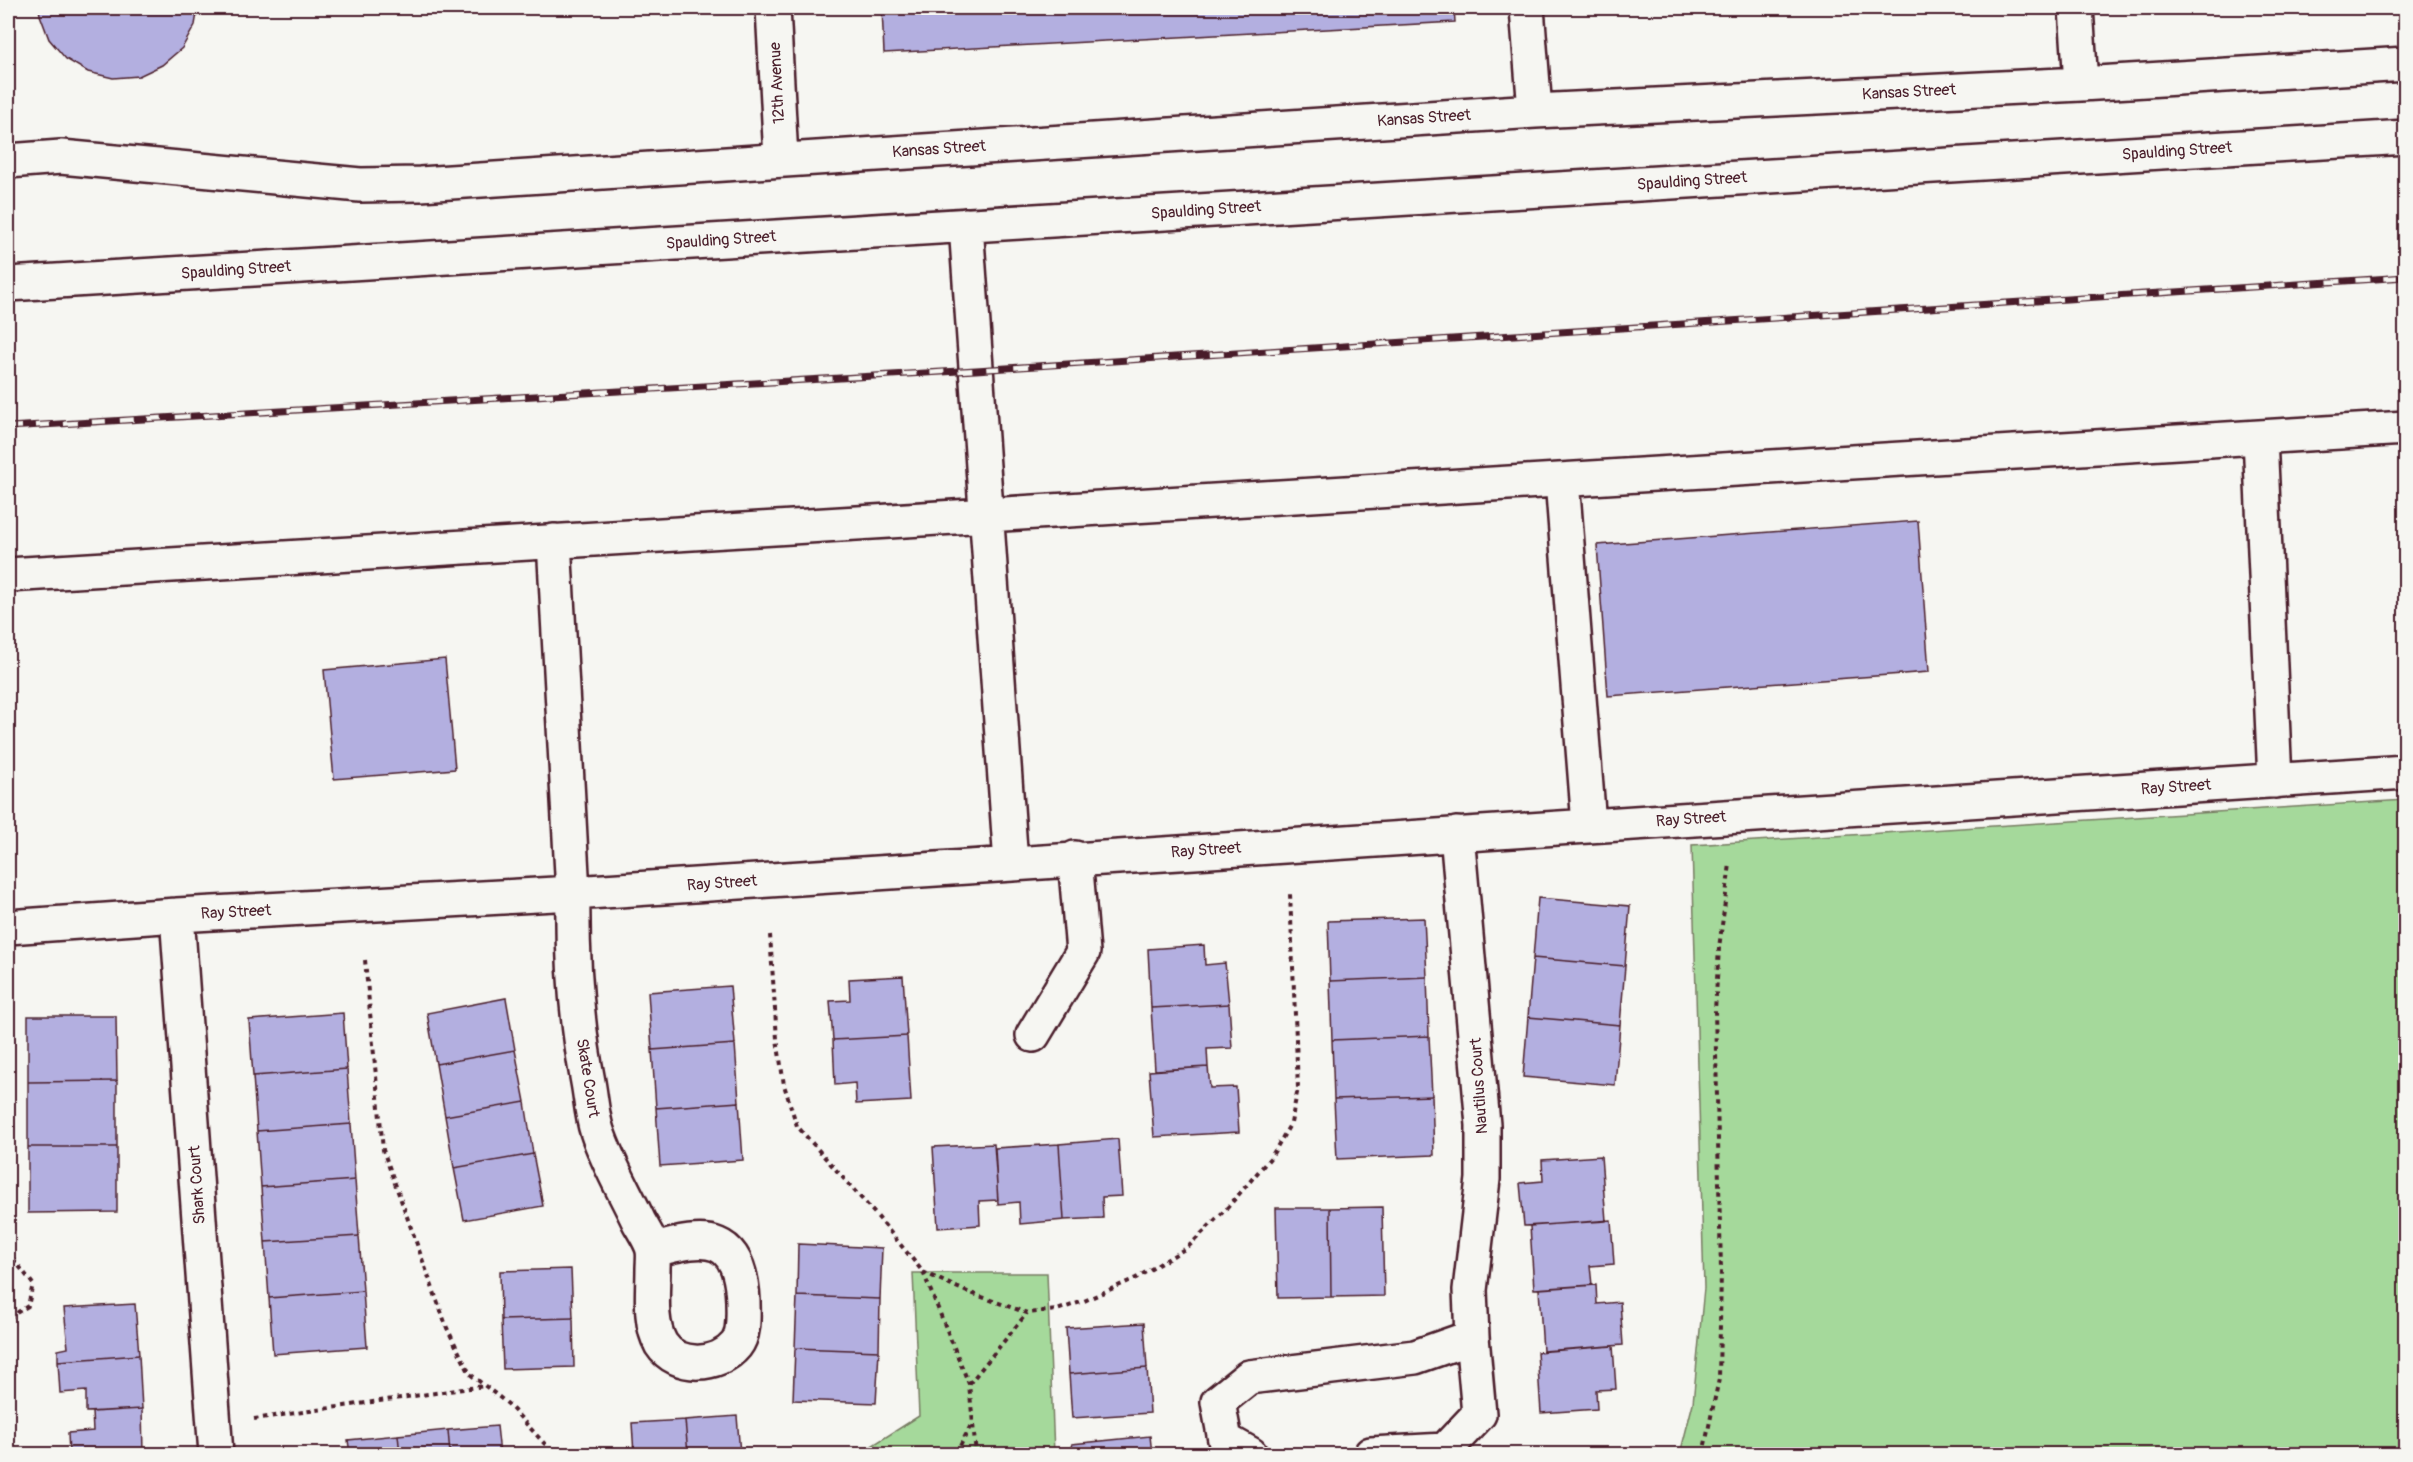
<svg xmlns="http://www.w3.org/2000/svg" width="2413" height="1462" font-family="Pangolin,sans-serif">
<rect width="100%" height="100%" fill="#f6f6f2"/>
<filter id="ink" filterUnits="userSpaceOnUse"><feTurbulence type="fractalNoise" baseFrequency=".0167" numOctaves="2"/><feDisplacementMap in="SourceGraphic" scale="12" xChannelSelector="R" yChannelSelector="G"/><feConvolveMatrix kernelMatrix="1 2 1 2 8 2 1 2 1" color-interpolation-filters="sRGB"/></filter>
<g filter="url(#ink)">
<!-- green -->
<path fill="#a5d99b" stroke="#787c63" stroke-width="1.5" d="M2405,800V1454H1680L1693,1403L1704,1288L1692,845Z
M913,1273H1047L1054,1454H859L919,1416Z"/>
<!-- building -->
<path fill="#b3afe0" stroke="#4a1f2b" stroke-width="1.5" d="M39,8H198L195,25L182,48L162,65L139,76L113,78L88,72L66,59L49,39L40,15Z
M882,8H1454L1455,22L884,53Z
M1918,521L1929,672L1608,696L1597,545Z
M445,659L455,769L334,779L324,670Z
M1538,898L1630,906L1625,966L1533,958Z
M1424,918L1427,977L1330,981L1328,921Z
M1204,945L1205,965L1225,963L1229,1004L1151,1008L1148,949Z
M1533,958L1625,966L1620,1025L1528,1017Z
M903,976L907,1036L833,1040L830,1001L850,1000L849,979Z
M1427,977L1429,1036L1332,1040L1330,981Z
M730,986L735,1044L652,1050L648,992Z
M506,998L515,1050L436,1064L427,1013Z
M1229,1004L1232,1048L1207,1049L1208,1067L1155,1070L1151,1008Z
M343,1013L347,1069L253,1076L249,1020Z
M28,1016H116L117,1081L28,1082Z
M1528,1017L1620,1025L1615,1085L1523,1077Z
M907,1036L911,1101L856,1104L855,1083L835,1085L833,1040Z
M1429,1036L1432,1096L1334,1099L1332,1040Z
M735,1044L739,1102L656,1108L652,1050Z
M515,1050L525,1102L445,1116L436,1064Z
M1208,1067L1210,1088L1236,1087L1239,1132L1154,1137L1149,1071Z
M347,1069L351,1124L257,1131L253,1076Z
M117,1081V1147H28V1082Z
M1432,1096L1434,1155L1337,1159L1334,1099Z
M525,1102L533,1154L454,1168L445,1116Z
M739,1102L743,1160L660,1166L656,1108Z
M351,1124L355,1180L261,1187L257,1131Z
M1118,1139L1122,1196L1102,1197L1103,1218L1064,1220L1059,1144Z
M994,1144L998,1200L979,1201L980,1225L938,1228L933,1147Z
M1059,1144L1064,1220L1020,1224L1019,1202L998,1204L995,1148Z
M28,1147H117V1212L28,1213Z
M533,1154L543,1206L464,1220L454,1168Z
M1601,1156L1606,1221L1524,1226L1520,1183L1543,1181L1542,1160Z
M355,1180L359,1236L265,1242L261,1187Z
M1382,1207L1384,1296L1331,1297L1330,1208Z
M1276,1208H1330L1331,1297L1278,1298Z
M1611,1220L1614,1264L1590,1266L1592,1285L1534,1289L1530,1226Z
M359,1236L363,1291L269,1298L265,1242Z
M798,1244L882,1248L880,1299L797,1296Z
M571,1269L573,1318L501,1320L500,1271Z
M1596,1285L1597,1304L1620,1302L1623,1345L1543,1351L1539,1289Z
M363,1291L367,1347L273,1354L269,1298Z
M797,1296L880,1299L879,1351L795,1348Z
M135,1304L139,1355L58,1361V1350L68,1348L64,1308Z
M573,1318L574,1367L503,1369L501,1320Z
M1144,1323L1147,1368L1069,1374L1066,1328Z
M1613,1346L1616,1389L1596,1390L1597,1409L1541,1413L1537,1352Z
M795,1348L879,1351L876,1403L793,1400Z
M139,1355L142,1409L86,1412V1391L60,1393L58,1361Z
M1147,1368L1150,1413L1072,1418L1069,1374Z
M142,1409L143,1454H69L68,1433L93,1431L92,1412Z
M737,1416L740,1454H688L685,1420Z
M685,1420L688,1454H634L632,1423Z
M497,1426L500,1454H450L448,1430Z
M448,1430L450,1454H400L398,1435Z
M398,1435L400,1454H350L348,1440Z
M1150,1436L1152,1454H1074L1072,1444Z"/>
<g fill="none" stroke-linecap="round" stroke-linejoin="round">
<!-- minor casing -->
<g stroke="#4a1f2b" stroke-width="38">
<path id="minor" d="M773,8L781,159
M1527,8L1535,111
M2076,8L2081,84
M8,161L61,157L360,185L420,184L1535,111L2081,84L2406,64
M966,225L1011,864
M8,284L2406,137
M2260,437L2275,781
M1562,480L1589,825
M554,541L573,893C572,956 576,1020 588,1082C591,1098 592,1116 597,1131C607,1162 625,1192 639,1222C644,1231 651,1241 653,1250C654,1256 653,1263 653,1269C653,1292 649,1323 661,1344C677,1369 718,1367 736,1345C745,1334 743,1314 743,1301C740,1234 707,1234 653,1251
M8,575L2406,428
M1457,834L1483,1125V1179L1470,1290L1472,1337
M177,915L216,1454
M8,927L177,915L573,893L2406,772
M1033,1035L1083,952L1075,858
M1250,1454L1225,1440L1218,1402L1249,1377L1415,1357L1472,1337L1479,1414L1445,1450L1371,1454"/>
</g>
<!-- path -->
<path stroke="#4a1f2b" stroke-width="4" stroke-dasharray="4.5 4.5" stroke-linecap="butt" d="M770,935L777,1039L784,1085L797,1126L877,1216L923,1272L969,1384L976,1454
M365,960L383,1150L447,1328L470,1374L508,1404L554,1454
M8,1252L33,1284L28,1306L8,1318
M923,1272L965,1291L1027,1313L1057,1310L1084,1301L1136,1278L1188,1247L1228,1207L1271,1157L1291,1123L1298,1088L1290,894
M969,1384L1027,1313
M254,1419L484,1386
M956,1454L972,1423
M1703,1454L1719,1379L1721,1270L1715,1010L1719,948L1730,864"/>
<!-- minor -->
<use href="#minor" stroke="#f6f6f2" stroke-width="33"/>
<!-- rail casing -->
<g stroke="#4a1f2b" stroke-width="7">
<path id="rail" d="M8,427L976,370L2406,277"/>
</g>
<!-- rail -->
<use href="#rail" stroke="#f6f6f2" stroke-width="4.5" stroke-dasharray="14" stroke-linecap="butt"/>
</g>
</g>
<g text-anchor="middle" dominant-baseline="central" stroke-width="4.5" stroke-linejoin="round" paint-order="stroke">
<!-- street labels -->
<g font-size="16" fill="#4a1f2b" stroke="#f6f6f2">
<text transform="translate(777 83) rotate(-93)">12th Avenue</text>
<text transform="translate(1909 92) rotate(-3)">Kansas Street</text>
<text transform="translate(1424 118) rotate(-4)">Kansas Street</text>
<text transform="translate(939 149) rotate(-4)">Kansas Street</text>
<text transform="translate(2177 151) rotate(-4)">Spaulding Street</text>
<text transform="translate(1692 181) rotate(-4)">Spaulding Street</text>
<text transform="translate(1206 210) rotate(-4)">Spaulding Street</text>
<text transform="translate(721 240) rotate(-4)">Spaulding Street</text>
<text transform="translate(236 270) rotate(-4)">Spaulding Street</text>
<text transform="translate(2176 787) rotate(-4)">Ray Street</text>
<text transform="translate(1691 819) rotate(-4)">Ray Street</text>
<text transform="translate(1206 850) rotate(-4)">Ray Street</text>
<text transform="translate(722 883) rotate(-4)">Ray Street</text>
<text transform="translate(236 912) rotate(-3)">Ray Street</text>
<text transform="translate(588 1078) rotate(81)">Skate Court</text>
<text transform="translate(1479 1086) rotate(-94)">Nautilus Court</text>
<text transform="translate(197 1185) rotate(-94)">Shark Court</text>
</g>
</g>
<!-- margin -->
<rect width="2413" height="1462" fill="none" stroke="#f6f6f2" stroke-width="30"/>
<rect x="15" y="15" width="2383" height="1432" fill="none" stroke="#4a1f2b" stroke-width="2" filter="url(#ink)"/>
</svg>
